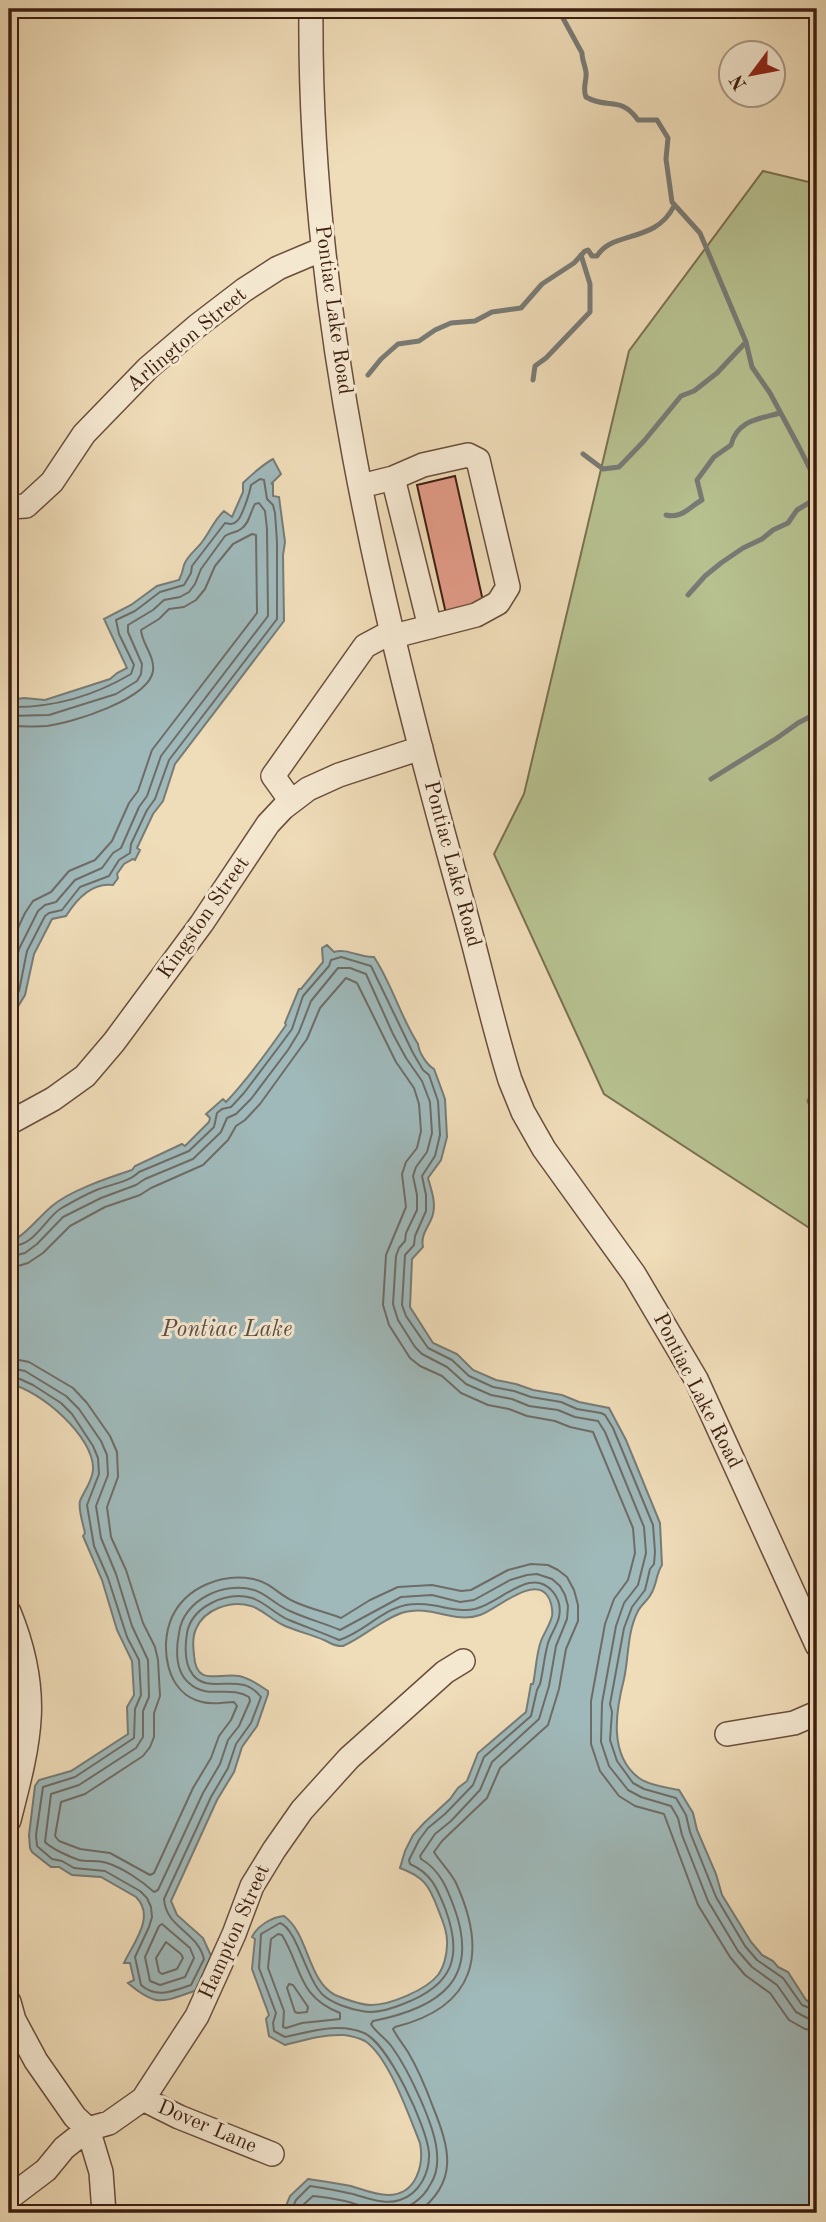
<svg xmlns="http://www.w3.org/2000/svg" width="826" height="2222" font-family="'Old Standard TT',serif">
<rect width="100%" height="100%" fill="#efdcb8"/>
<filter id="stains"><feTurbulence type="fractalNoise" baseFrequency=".00286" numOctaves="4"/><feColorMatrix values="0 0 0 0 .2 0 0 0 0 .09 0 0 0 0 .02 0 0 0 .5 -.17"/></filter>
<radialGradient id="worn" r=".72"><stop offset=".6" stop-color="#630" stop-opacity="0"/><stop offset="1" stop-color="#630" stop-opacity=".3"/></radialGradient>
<!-- green -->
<path fill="#b7c190" stroke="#7a7050" stroke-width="2" d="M763,171L817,184V1233L604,1094L494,854L524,794L629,351Z"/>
<!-- water -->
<path fill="#9fb9ba" stroke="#787b76" stroke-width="2" d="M273,459L281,474L271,484L273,483V496L279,497L285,542L283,555L284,621L175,764L163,801L153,814L137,848L140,850L135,860L133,859L124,864L117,874L118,878L113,885C92,882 76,900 66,916L52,919L34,954L25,995L9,1021V700L24,698L45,700L110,679L117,673L127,668L104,619L131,605L157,586L179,580C182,574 183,570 184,565C187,556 197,549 202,542C210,532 214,520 224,511L232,517L243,492V483C250,476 265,463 273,459Z
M327,945L334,952C348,948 360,958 374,957C392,984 400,1016 418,1044C419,1053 427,1065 434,1069L445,1099L447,1137L441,1160L428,1178C431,1189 436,1202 433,1214C430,1226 420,1234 423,1247L412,1259L410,1307L433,1343L457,1354L473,1370L496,1380L516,1384L533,1390L562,1395L579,1402L609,1408L626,1440L660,1523L662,1565C656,1574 657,1584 651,1594C648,1600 641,1605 638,1611C627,1632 629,1656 624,1679C616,1710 608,1755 639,1778C648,1785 668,1788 679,1790L693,1813L697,1830L716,1874L722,1895L751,1942L762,1955L773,1961L778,1967L788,1972L806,2000L817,2006V2213H283L290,2196L308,2179C322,2181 337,2183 351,2186C364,2190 375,2195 388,2195C417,2195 424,2164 420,2143C409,2116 389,2057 365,2041C359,2038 351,2036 344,2035C324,2034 304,2040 285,2045L269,2036L266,2019L269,2015L252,1969L255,1939L252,1937C257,1926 272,1917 284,1916C309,1934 307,1980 335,1995C345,1999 360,2005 371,2005C390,2005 426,1990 438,1975C444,1967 447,1954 447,1945C448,1932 442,1920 438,1909C429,1885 424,1877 400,1868L405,1851L413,1835L424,1823L450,1799L458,1788L467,1781L478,1753L526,1712L531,1684H533C536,1670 536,1655 541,1641C544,1633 550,1625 552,1616C553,1610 551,1600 547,1595C532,1576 496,1610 480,1615C455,1624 431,1605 405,1612C383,1618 364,1637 343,1646C335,1647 331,1643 324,1640C310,1634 296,1631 283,1625C272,1620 262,1609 251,1606C231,1600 204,1609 196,1629C192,1637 193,1647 194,1655C196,1688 219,1672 239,1676C250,1678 259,1685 268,1691V1694L257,1726L242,1747L234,1772L217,1800L171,1901L177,1915L203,1938L212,1958L197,1990C163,2002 157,2008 128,1983L134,1980L130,1963H124C133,1943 156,1917 136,1897L101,1877L72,1875L59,1867H51L32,1852L30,1848L29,1835L35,1786L39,1780L71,1771L128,1734L127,1707L134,1695L132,1661L117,1630L102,1580L83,1536L85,1533C83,1524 78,1509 80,1501C84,1491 92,1482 93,1470C95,1437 39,1389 9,1384V1237L16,1239C30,1230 39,1217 52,1206C71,1190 108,1178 132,1170L135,1166L182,1144L185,1146L209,1122L210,1118L206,1114L223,1099L226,1102C248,1079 268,1051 286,1025L285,1023L299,989H301L323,962L322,948Z"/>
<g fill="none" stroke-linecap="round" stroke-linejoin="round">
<!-- shore -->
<path stroke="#6e6c66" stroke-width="2" d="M9,707C53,708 92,697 131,674L134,665L119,634L116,620L135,611L160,592L184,585L191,573L192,566L225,523C230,524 233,525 237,521C242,517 250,492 251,485L260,479L264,480L267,499L273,505L275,513L277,542V619L169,760L155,799L147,810L131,844L130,853L119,860L109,876L80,887L62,910L49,913L45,916L27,951L19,991L9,1008
M9,716L49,715L116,694L137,681L141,674L142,664L128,632V625L153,610L164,600L180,597L189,592L195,584L201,569L225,536C231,532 236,533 241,529C250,523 250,512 255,504L259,503L265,511L267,529L268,616L161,756L147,796L139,807L121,848L113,853L102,868L75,880L56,902L45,905L38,911L19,949L9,991
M9,726C21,726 34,727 47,726C72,723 149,699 153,671C155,656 142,644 141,630L159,619L169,609L184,607L196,600L205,589L215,566L233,544L252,534L256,535L257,613L152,750L138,791L129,803L112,841L95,860L69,871L51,892L33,901L25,913L9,947
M9,1244C30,1252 45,1219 60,1209C72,1202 86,1194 99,1189C112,1184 129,1182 139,1172L189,1151L214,1127L217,1113L222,1109L231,1107L244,1093L281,1044L292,1029L303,996L329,966L331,960L341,957L371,966L413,1053L423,1070L429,1075L438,1101L440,1135L435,1156L422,1176L426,1195V1211L415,1236L414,1245L405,1255L402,1305L406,1316L428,1348L452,1360L469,1376L493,1387L514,1391L531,1397L561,1402L577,1409L601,1413L605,1415L613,1428L653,1525L655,1552L654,1564L650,1569L645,1590L632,1607L624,1628L610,1704L612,1712L610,1740L617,1761L633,1783L644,1789L676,1798L686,1815L690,1832L716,1897L745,1946L757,1960L783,1978L802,2005L817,2011
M9,1254L17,1255L25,1253L37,1244L63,1217L101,1198L136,1185L145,1179L193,1159L221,1132L227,1118L236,1114L251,1099L288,1050L299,1032L311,1001L338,968H350L366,974L393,1034L406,1058L422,1081L430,1102L432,1133L427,1152L416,1167L413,1176L417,1195V1210L406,1233L405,1241L399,1248L396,1256L393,1304L398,1320L415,1347L422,1354L447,1367L466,1384L491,1395L512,1399L529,1406L558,1410L575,1417L598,1421L605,1432L644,1527L646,1553L638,1585L624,1603L616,1626L602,1703L601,1742L609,1766L628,1790L641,1797L671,1806L678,1818L682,1835L708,1901L738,1951L752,1967L777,1985L796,2012L809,2019L817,2020
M9,1265L18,1266L28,1263L43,1253L70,1226L105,1207L140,1195L151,1188L203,1165L228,1140L236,1126L245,1120L260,1104L307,1039L320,1008L346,978L357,983L396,1062L414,1088L419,1104L421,1131L417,1148L406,1162L402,1174L406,1207L386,1255L383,1305L389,1325L410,1358L420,1366L442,1376L461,1393L488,1405L509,1409L527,1416L555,1421L570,1427L593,1432L633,1528L635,1553L628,1580L614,1599L605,1624L591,1701V1744L600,1771L619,1796L635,1806L664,1814L698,1905L730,1957L745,1975L770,1993L789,2020L805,2029L817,2031
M9,1358L29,1362L73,1388L87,1403L110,1436L117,1452L118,1477L107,1507L111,1537L126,1570L143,1623L155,1647L158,1660L160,1696L154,1713V1737L150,1747L143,1756L85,1794L61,1802L55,1836L59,1841L80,1849L110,1853L150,1875L154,1873L193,1788L211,1758L219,1736L231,1720L237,1706L234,1702C223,1702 213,1705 202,1702C166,1694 159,1646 172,1617C186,1587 222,1573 253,1579C270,1582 280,1596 295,1602C310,1609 326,1612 341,1618L370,1600L398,1587L432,1585L461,1591L471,1590L508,1570L531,1564L548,1565L558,1570L567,1577L574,1590L578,1605V1621L566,1649L559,1689L548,1725L500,1768L487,1798L442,1841L434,1852C440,1862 450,1871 456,1883C488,1953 476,2007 395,2027L393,2029C397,2037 403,2044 408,2052C418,2069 426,2088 433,2107C450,2149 459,2182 417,2213
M9,1368L25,1371L66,1396L79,1409L101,1441L107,1455L108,1475L96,1506L101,1538L116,1574L132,1626L148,1660L149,1697L143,1711V1737L136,1748L79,1785L51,1794L45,1842C52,1849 70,1857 79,1860C88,1862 98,1860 107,1863C123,1868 142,1881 154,1892L158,1890L203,1793L220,1764L228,1740L239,1726L250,1701L249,1697C230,1685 207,1700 189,1683C175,1671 176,1649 179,1633C183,1600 224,1581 254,1590C267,1594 277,1606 290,1611C307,1619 324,1623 340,1630L401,1597L432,1595L460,1602L474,1600L510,1580L527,1575L537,1574L552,1579L560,1586L565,1595L568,1606L567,1619L556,1646L549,1686L539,1719L492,1762L480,1790L451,1821L435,1834L420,1856L421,1859C440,1870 447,1888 454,1907C481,1980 439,2008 373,2021L371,2024C375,2032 386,2038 392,2047C408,2069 436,2127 437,2154C438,2165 436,2176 430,2185C423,2199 407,2210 392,2211C375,2212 361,2205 345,2201C335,2199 324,2197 313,2196L303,2205L299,2213
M9,1377L20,1379L33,1385L61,1403L72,1414L93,1446L98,1458L99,1474L87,1505L94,1546L108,1578L127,1637L139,1660L141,1695L135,1709L134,1738L75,1777L43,1787L36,1835L37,1846L52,1859L62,1861L74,1868L105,1871L140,1891L147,1898L151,1907L152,1917L149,1927L135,1957L141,1985C157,1999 173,1991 191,1985L204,1959C197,1931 166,1928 164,1899L211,1797L228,1768L236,1744L251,1723L261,1697C241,1670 210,1696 193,1675C184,1664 185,1646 187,1633C192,1606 227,1591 252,1598C265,1602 276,1615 289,1620C306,1627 323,1633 339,1640C363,1633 381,1610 406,1605C432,1600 454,1614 475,1609C494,1604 509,1588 529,1583C548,1579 563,1598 559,1617C557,1627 549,1636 547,1647C544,1659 543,1672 540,1684L537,1690L531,1716L484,1757L473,1785L445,1814L428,1828L419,1840L409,1860L410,1864C431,1873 437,1888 445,1908C463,1956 454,1985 403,2004C391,2009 375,2014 362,2011C349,2009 332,2003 323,1995C306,1979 297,1929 280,1923L261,1934L259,1968L276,2013L273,2023L274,2031L285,2037C310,2032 338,2022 364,2033C388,2043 427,2127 429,2153C430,2173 419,2194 400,2200C383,2206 364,2196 348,2193C335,2190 323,2188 310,2186L296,2200L290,2213
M162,1924L190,1948L194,1958L185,1977L160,1985L150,1981L145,1957L159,1926Z
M278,1934L282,1935C302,1968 298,1997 340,2013V2019L302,2023L286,2028L283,2027L284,2011L268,1968L271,1939Z
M166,1942L181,1954L183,1958L177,1969L162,1974L159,1972L156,1958Z
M289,1984L293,1985L308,2007L307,2012L298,2013L295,2012L287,1988Z"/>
<!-- stream -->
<path stroke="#787b76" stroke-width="5" d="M558,9L582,53C582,60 585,65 586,72C587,82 582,87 586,97C608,110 620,95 638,120H657L668,138L666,159L672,202L700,233L746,342L752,367L770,393L799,447L811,471L817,494
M368,375L381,359L398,344L419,341L435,330L451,323L475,321L492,312L521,308L542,284L574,263L585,251L588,250L592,256H597C613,230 655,244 674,206
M533,380L535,366L546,358L590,312V284L581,255
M583,454L603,469L619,467L644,441L681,396L694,391L717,373L746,342
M666,515C682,519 689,507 702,500L697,480L714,457L731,445C737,420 759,419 780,413
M688,595L705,576L721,563L743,548L762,539L773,530L788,523L797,510L817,498
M711,779L777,738L798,723L817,713
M817,1086L809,1101L813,1109L817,1108"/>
</g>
<!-- building -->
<path fill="#e39b89" stroke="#3d1e11" stroke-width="2" d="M455,476L485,610L447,618L417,485Z"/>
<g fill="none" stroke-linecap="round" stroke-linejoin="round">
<!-- minor casing -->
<g stroke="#6a4e3b" stroke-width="26">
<path id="minor" d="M311,9C308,309 380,607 460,894C478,956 491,1019 510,1080L523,1112L544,1149L634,1274L696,1379L817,1645
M393,478L430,627
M361,486L393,478L423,465L468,455L478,460L508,587L498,603L476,615L394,636
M9,507L26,506L52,482L84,434L148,368L197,326L244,290L278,268L323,249
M291,801L273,776L365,646L393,631
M9,1123L53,1099L85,1076L114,1042L202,923L268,824L283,808L308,789L339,775L421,748
M9,1612C42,1693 30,1739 9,1820
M727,1734L794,1723L817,1713
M9,2002L14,2020L36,2061L75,2117L88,2129L101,2172L104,2213
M143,2099L179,2117L272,2154
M9,2198L46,2170L64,2148L88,2129L109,2123L143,2099L197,2016L234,1934L252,1886L274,1850L302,1810L349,1758L445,1672L463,1661"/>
</g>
<!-- minor -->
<use href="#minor" stroke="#f5e8d1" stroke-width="23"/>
</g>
<g text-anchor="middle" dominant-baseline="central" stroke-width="6" stroke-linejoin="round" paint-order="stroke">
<!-- street labels -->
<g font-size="21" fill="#3d1e11" stroke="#f5e8d1">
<text transform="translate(333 310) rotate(82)">Pontiac Lake Road</text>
<text transform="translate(187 340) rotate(-40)">Arlington Street</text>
<text transform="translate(452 864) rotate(75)">Pontiac Lake Road</text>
<text transform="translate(204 918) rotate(-55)">Kingston Street</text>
<text transform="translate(697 1391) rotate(63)">Pontiac Lake Road</text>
<text transform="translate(235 1932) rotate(-66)">Hampton Street</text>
<text transform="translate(207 2127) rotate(23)">Dover Lane</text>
</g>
<!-- water labels -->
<g font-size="23" font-style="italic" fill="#5a4c44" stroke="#f5e8d1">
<text x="227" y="1329">Pontiac Lake</text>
</g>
</g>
<!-- margin -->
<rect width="826" height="2222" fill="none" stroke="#efdcb8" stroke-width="35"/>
<rect x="10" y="10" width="805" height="2201" fill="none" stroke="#3d1e11" stroke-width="3.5"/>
<rect x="18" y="18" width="791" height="2187" fill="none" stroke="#3d1e11" stroke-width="2"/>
<!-- north arrow -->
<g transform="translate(752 74) rotate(238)"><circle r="33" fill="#f5e8d1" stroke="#ab9784" stroke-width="2"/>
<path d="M0-5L12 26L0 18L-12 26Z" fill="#8f2418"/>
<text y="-10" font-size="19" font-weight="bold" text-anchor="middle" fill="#3d1e11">N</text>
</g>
<rect width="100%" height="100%" filter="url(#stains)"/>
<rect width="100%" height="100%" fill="url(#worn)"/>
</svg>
